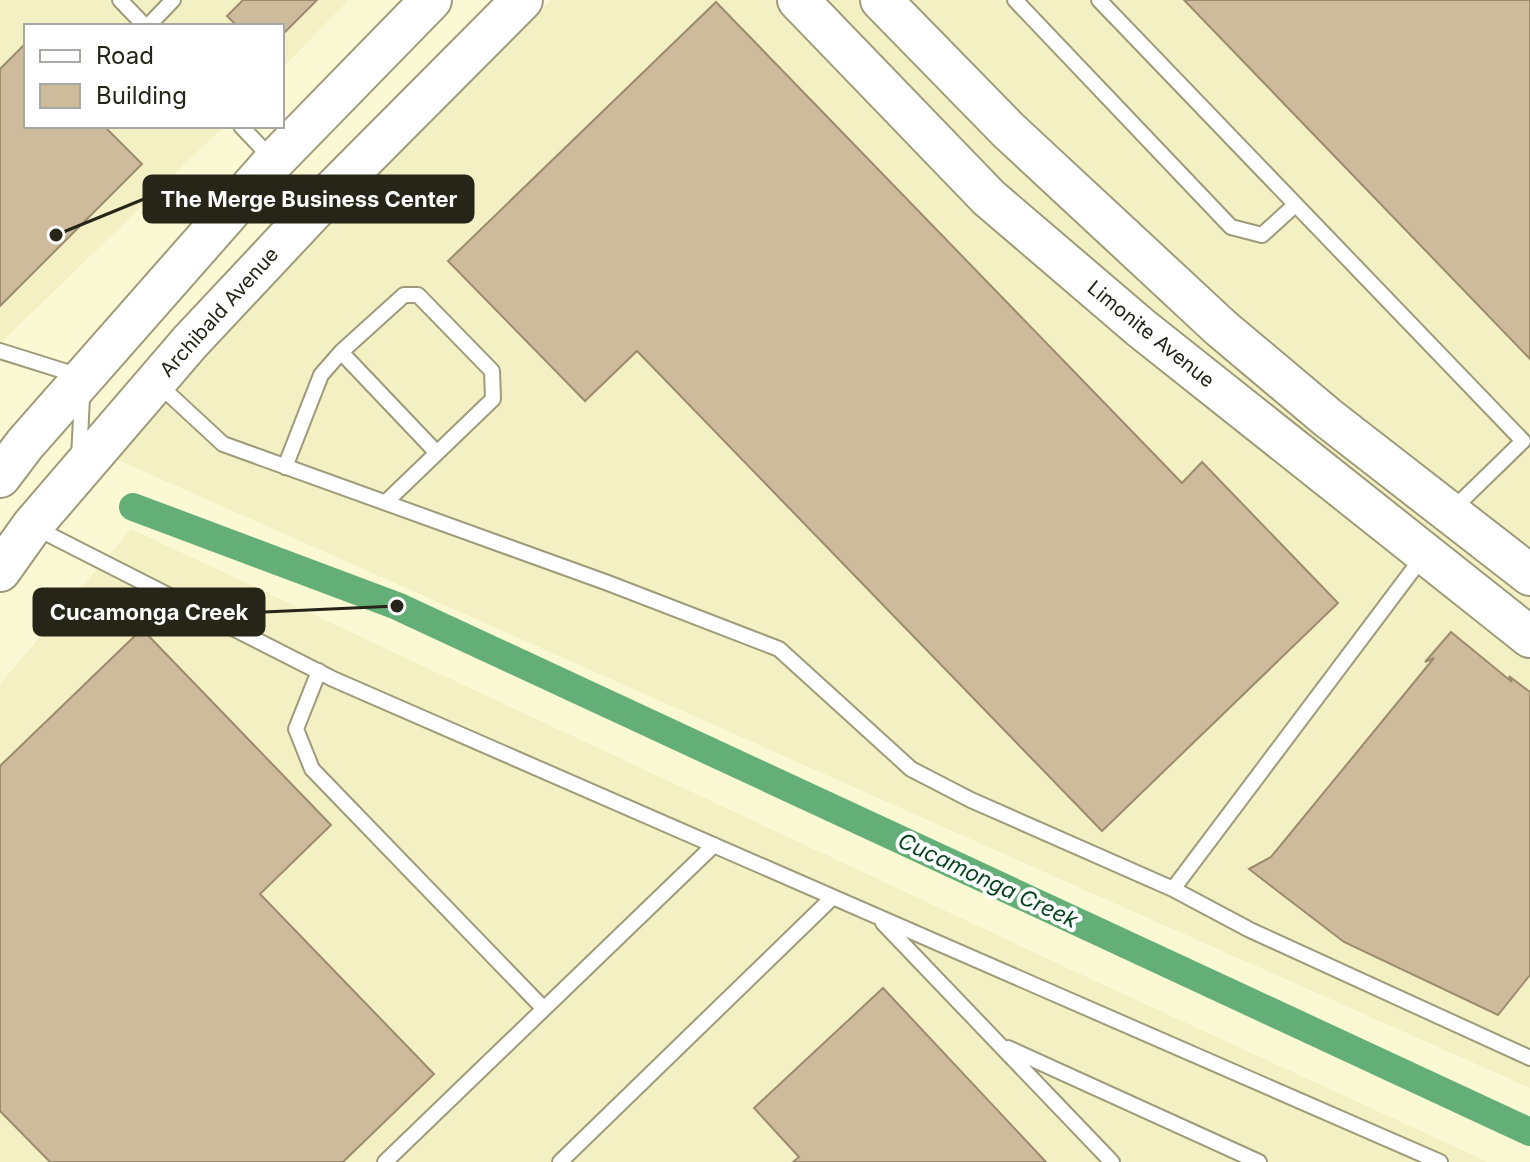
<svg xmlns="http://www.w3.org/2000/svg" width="1530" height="1162" font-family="Inter,sans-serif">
<rect width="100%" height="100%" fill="#faf9d4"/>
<!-- built -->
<path fill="#f3f1c4" d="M0,0H349L282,68V26H26V126H224L0,344Z
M551,0H1530V1088L100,452Z
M131,529L1078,973L1488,1162H0V684Z"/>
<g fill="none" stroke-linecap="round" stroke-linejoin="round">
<!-- canal -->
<path stroke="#64af78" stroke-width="28" d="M133,507L397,606L1530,1132"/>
</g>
<!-- building -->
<path fill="#cdbb9b" stroke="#9d8b6d" stroke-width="2" d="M243,0H317L282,35V26H237L227,16Z
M1184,0H1530V359Z
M716,2L1182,483L1202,462L1338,603L1102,831L637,351L585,401L448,261Z
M23,46L26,49V126H104L142,164L0,306V69Z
M142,629L331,825L260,894L434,1074L343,1162H50L0,1111V766Z
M1451,632L1512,682L1509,676L1530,692V975L1498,1015L1344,942L1249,869L1271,857L1434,658L1425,662Z
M883,988L1046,1162H793L799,1157L754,1108Z"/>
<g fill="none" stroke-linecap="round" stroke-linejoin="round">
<!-- lane casing -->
<g stroke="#9d9b79" stroke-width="18">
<path id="lane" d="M120,0L145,26
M1015,0L1231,227L1262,235L1295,205
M1099,0L1523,441L1451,511
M148,26L173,0
M241,126L273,160
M0,351L83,377L79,458
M341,352L437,453
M156,382L223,444L608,583L779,649L911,769L971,800L1173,889L1250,930L1530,1058
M285,467L321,375L341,352L404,295H418L492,371L493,399L386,502
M36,528L333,679L1440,1162
M319,671L296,729L312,769L544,1009
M1173,889L1424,555
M883,923L1112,1162
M1008,1048L1259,1162
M385,1162L714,845
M560,1162L833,897"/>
</g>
<!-- secondary casing -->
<g stroke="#9d9b79" stroke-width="44">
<path id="secondary" d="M798,0L989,198L1141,328L1530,637
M881,0L1008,130L1221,328L1328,418L1530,575
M0,477L25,444L274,161L431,0
M0,571L32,526L190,342L326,197L522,0"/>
</g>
<!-- lane -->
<use href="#lane" stroke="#fff" stroke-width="14"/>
<!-- secondary -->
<use href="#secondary" stroke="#fff" stroke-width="40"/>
</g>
<g text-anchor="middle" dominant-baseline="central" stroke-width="8" stroke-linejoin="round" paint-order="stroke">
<!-- street labels -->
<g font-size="20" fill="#262517" stroke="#fff">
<text transform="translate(219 312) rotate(-48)">Archibald Avenue</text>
<text transform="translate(1151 334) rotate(39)">Limonite Avenue</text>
</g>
<!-- water labels -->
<g font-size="22" font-style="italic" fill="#094420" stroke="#fff">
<text transform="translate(988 880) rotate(25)">Cucamonga Creek</text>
</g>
</g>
<!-- callouts -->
<path fill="none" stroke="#262517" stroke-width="3" d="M56 235L144 199M397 606L264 612"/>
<g fill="#262517" stroke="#fff" stroke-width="3">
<circle cx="56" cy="235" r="8"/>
<circle cx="397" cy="606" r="8"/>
</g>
<g fill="#262517" stroke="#262517" stroke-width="3">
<rect x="144" y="176" width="329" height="46" rx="8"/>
<rect x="34" y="589" width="230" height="46" rx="8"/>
</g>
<g font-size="22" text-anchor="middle" font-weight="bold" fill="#fff">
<text x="309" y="207">The Merge Business Center</text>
<text x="149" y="620">Cucamonga Creek</text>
</g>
<!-- legend -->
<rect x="24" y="24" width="260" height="104" fill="#ffffff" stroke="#a8a8a2" stroke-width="2"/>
<rect x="40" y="50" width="40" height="12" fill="#ffffff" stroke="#a8a8a2" stroke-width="2"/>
<text x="96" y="64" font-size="24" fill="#262517">Road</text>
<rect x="40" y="84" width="40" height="24" fill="#cdbb9b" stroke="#a8a8a2" stroke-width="2"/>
<text x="96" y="104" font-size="24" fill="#262517">Building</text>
</svg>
